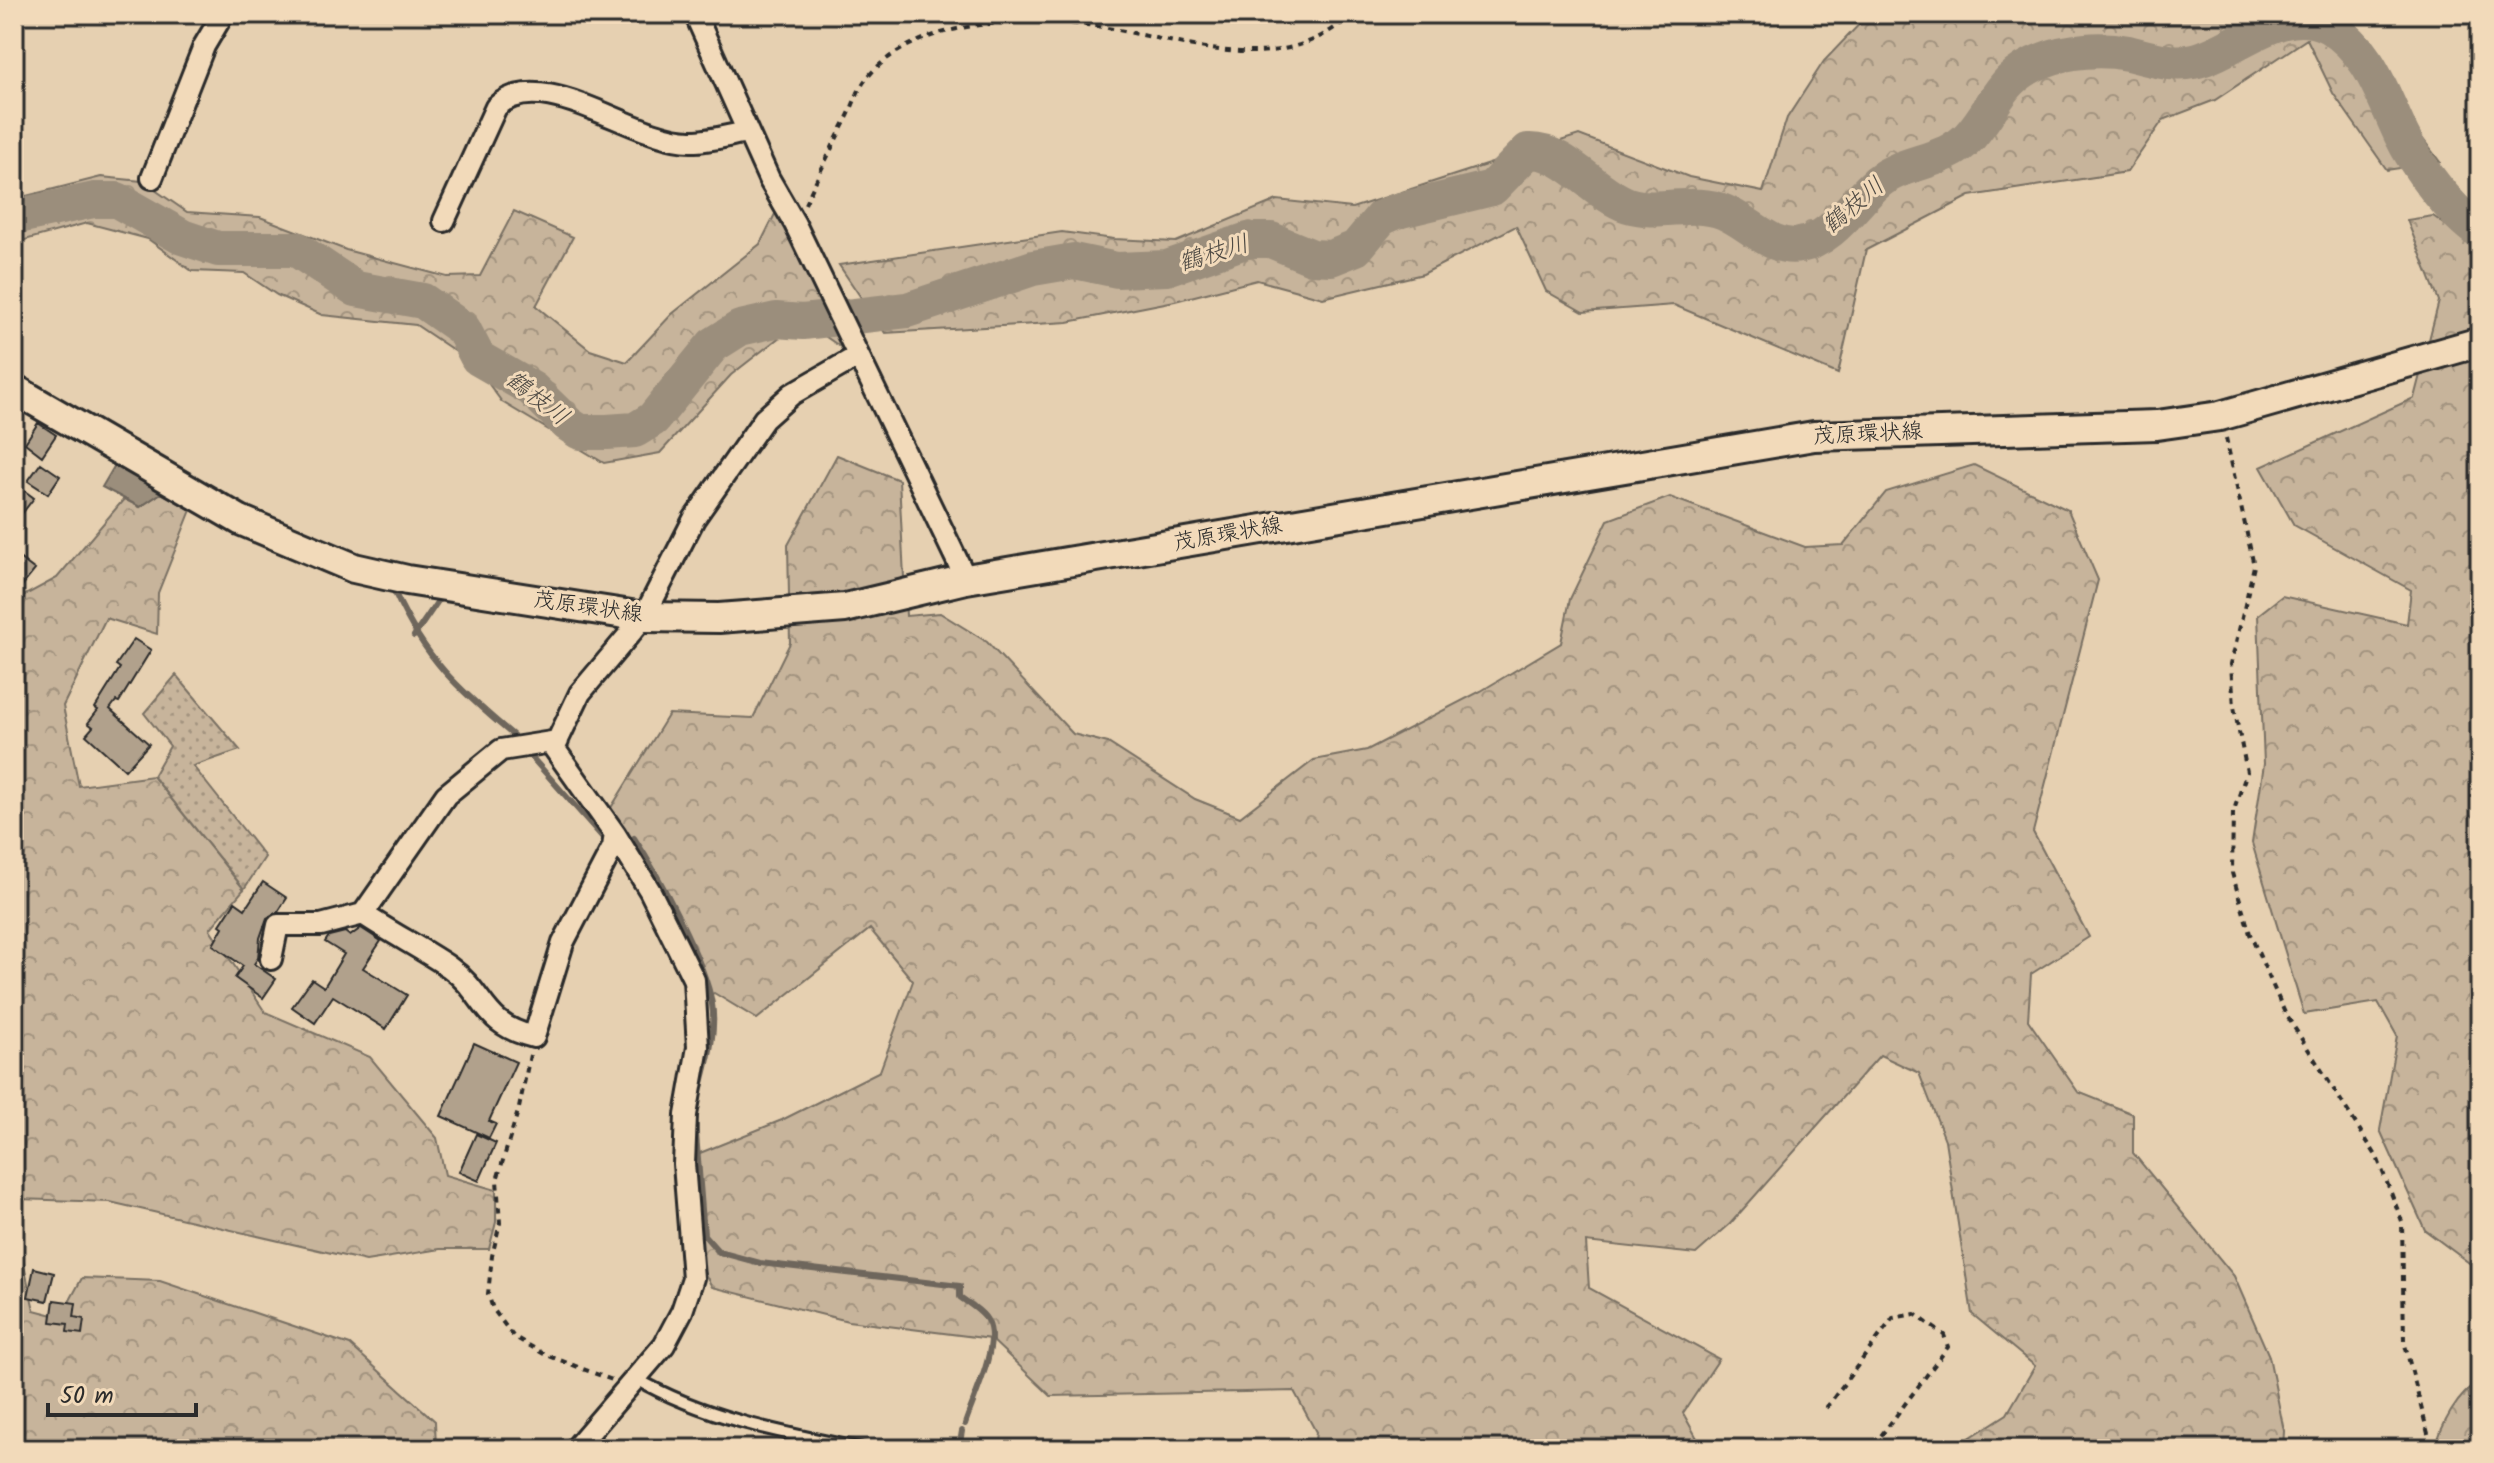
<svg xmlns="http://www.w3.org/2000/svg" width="2494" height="1463" font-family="Kalam,'Klee One',sans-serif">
<defs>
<pattern id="forest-crowns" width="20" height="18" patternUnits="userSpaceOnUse" patternTransform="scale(2)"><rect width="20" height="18" fill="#c7b49b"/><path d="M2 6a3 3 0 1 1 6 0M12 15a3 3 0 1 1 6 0" fill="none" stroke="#a2937f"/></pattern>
<pattern id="garden-dots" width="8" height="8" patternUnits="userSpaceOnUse" patternTransform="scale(2)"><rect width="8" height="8" fill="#c7b49b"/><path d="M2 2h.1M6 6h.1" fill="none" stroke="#a2937f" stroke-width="1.8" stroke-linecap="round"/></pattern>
</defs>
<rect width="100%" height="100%" fill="#e6d0b1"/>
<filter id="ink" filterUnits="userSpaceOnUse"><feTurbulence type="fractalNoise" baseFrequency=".0125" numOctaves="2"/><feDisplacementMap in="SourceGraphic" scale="16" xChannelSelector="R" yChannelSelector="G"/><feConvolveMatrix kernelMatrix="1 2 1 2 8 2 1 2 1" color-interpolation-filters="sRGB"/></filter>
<g filter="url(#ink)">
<!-- forest -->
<path fill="url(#forest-crowns)" stroke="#797063" stroke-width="2" d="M1869,14H2348L2417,131L2440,162L2387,170L2333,93L2307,39L2215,100L2163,120L2127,172L1970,196L1866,250L1838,374L1674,305L1583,312L1546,291L1516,226L1423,274L1323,298L1257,280L1175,301L1068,322L885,333L839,265L1062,232L1114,239L1176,242L1277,200L1352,208L1579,135L1689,177L1763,192L1787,118L1824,61Z
M101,177L142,181L187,212L260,217L346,250L447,277L480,276L514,211L573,237L536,306L590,350L627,362L672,314L760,244L778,208L845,350L813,328L794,326L731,375L660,453L604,463L502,402L474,364L416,325L322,315L277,295L244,273L192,271L148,239L87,223L14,243V199Z
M2433,216L2480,249V1271L2425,1230L2380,1130L2397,1036L2378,1002L2304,1014L2252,843L2264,764L2258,615L2282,596L2407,624L2411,590L2294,525L2261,467L2414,398L2439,301L2407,220Z
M837,455L899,480L906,616L940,613L987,642L1073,734L1108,743L1195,799L1240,817L1314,760L1367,750L1481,691L1561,643L1570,599L1608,520L1670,497L1805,547L1843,545L1886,492L1974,465L2068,510L2098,580L2033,832L2089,937L2031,974L2028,1020L2078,1092L2133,1114V1153L2234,1276L2269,1356L2284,1431L2283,1449H1952L2007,1414L2035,1366L1972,1314L1945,1140L1919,1073L1880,1055L1730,1224L1696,1254L1586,1242L1589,1288L1719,1359L1683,1413L1703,1449H1465L1460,1444L1449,1449H1314L1316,1432L1294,1391L1051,1396L991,1339L848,1321L712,1287L702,1268L690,1157L782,1120L880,1071L913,981L870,929L757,1019L714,993L704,997L642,855L609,811L669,714L753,718L790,643L788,545Z
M161,493L191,510L158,593L157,634L106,618L63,706L79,786L153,776L244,889L210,929L265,1012L370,1057L437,1138L445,1175L496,1190V1222L489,1249H440L366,1261L110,1202L18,1199L23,1261L34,1310L61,1317L82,1278L160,1281L350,1345L435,1421L436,1449H14V601L57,578L124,499L140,507Z
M2480,1382V1449H2435C2441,1426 2457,1393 2480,1382Z"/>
<!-- garden -->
<path fill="url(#garden-dots)" stroke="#797063" stroke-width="2" d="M176,675L240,750L193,766L265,857L244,889L153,776L170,746L144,713Z"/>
<!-- water -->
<path fill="#9b8e7c" stroke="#6e665c" stroke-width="2" d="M115,465L161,493L140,507L102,487Z"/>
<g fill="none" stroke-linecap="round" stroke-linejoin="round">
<!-- stream -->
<path stroke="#6e665c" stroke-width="6" d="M395,593C425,659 458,689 513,735
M414,636L440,598
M527,752L605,840
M634,838C657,873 706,963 712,1004C717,1034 706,1066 699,1095
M695,1121L704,1235L719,1252L760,1263L960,1286V1297C968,1303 984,1312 988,1322C1000,1345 973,1399 965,1424
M959,1449L962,1431"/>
<!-- river -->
<path stroke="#9b8e7c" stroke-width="36" d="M14,217L94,200H117L182,237L218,249H296L356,289L423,301L463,329L478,358L532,389L568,424L580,432H607L635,430L653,419L713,345L740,328L776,320L803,322L907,310L1033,268L1074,261L1117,270L1167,268L1248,240H1271L1312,257L1331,258L1356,248L1381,218L1397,211L1492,188L1528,151C1565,149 1595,194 1628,205C1659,215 1693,199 1724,212C1749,222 1772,251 1800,245C1834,239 1854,201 1879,181C1906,160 1946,163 1970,136C1998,104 1999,77 2044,60C2069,50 2102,48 2128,53C2148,58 2172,66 2194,61C2236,52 2283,0 2329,26C2371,52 2381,92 2401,134C2416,166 2451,212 2480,232"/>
</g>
<!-- building -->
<path fill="#b1a18c" stroke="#2b2b2b" stroke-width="2" d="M38,423L56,435L42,456L25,443Z
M41,463L60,476L48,494L28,481Z
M14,483L34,498L14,524Z
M14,554L35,570L14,596Z
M134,639L151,650L119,702L116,701L110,709L149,744L125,770L86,735L93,727L88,723L98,710L95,708L120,668L116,665Z
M263,882L287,898L278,912L267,918L260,938L258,958L254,964L276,979L263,998L235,978L243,966L213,945L223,927L220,925L235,902L245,909Z
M361,928L381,941L363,968L407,995L386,1029L333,996L315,1023L292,1007L312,979L324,987L344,954L325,942L329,936L345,932L350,936Z
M474,1043L516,1062L489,1121L496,1124L489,1138L441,1116Z
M476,1134L496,1143L479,1181L459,1172Z
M34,1268L54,1273L47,1301L28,1297Z
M54,1300L76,1303L74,1317L84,1319L82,1334L67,1332L68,1324L51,1322Z"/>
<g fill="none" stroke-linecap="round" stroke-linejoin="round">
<!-- lane casing -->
<g stroke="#2b2b2b" stroke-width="16">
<path id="lane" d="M635,1378C703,1418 786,1434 863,1449"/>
</g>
<!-- street casing -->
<g stroke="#2b2b2b" stroke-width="26">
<path id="street" d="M695,14L769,179L795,224L966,579
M152,178L204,46L223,14
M444,221L496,107C543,63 635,142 692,141C710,141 730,135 747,132
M363,914L446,795L501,750L558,741
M271,959L278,925H321L363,914C391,933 421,948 449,967C487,994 480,1024 534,1037L563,943L613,847L615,834
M575,1449L664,1345L682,1311L693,1278L684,1164L686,1115L698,1047L694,980L650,891L615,834L554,748L580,693L644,617L694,519L764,419L792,394L858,356"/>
</g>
<!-- secondary casing -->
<g stroke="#2b2b2b" stroke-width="34">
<path id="secondary" d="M14,389L240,520L354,568L407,580L644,617L719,618L845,608L966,579L1814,436L2157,425L2220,416L2480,342"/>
</g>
<!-- path -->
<path stroke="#2b2b2b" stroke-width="4" stroke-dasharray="6 6" stroke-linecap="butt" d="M805,204C819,174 833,145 848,116C854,104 858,88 867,78C916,17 1031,16 1102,27C1187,41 1278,82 1352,14
M2226,438L2254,566L2231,664L2234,707L2247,772L2233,813L2232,873L2250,934L2285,1013L2377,1157L2402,1221L2404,1341L2432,1449
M530,1055L519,1108L497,1180L500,1223L492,1256L488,1294L493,1309L513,1336L544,1354L612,1380
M1826,1408L1893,1318L1915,1314L1944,1335L1948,1347L1871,1449"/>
<!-- lane -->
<use href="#lane" stroke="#f2daba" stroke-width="10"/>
<!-- street -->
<use href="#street" stroke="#f2daba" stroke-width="20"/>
<!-- secondary -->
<use href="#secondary" stroke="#f2daba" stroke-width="28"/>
</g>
</g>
<g text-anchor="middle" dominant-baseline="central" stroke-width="6" stroke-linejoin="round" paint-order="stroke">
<!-- street labels -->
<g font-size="22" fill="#2b2b2b" stroke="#f2daba">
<text transform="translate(1868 435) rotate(-3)">茂原環状線</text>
<text transform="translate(1228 535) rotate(-10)">茂原環状線</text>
<text transform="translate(588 608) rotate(8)">茂原環状線</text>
</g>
<!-- water labels -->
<g font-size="24" font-style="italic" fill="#4d4943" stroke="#f2daba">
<text transform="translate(1854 206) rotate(-40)">鶴枝川</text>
<text transform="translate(1214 254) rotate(-17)">鶴枝川</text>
<text transform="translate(537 399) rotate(38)">鶴枝川</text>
</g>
</g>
<!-- margin -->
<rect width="2494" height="1463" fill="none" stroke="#f2daba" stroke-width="48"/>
<rect x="24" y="24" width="2446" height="1415" fill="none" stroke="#2b2b2b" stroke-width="3" filter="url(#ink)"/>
<!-- scale -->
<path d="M48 1403v12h148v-12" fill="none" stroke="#2b2b2b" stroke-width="4"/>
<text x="60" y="1403" font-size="24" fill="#2b2b2b" stroke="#f2daba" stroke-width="6" paint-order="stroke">50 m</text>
</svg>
